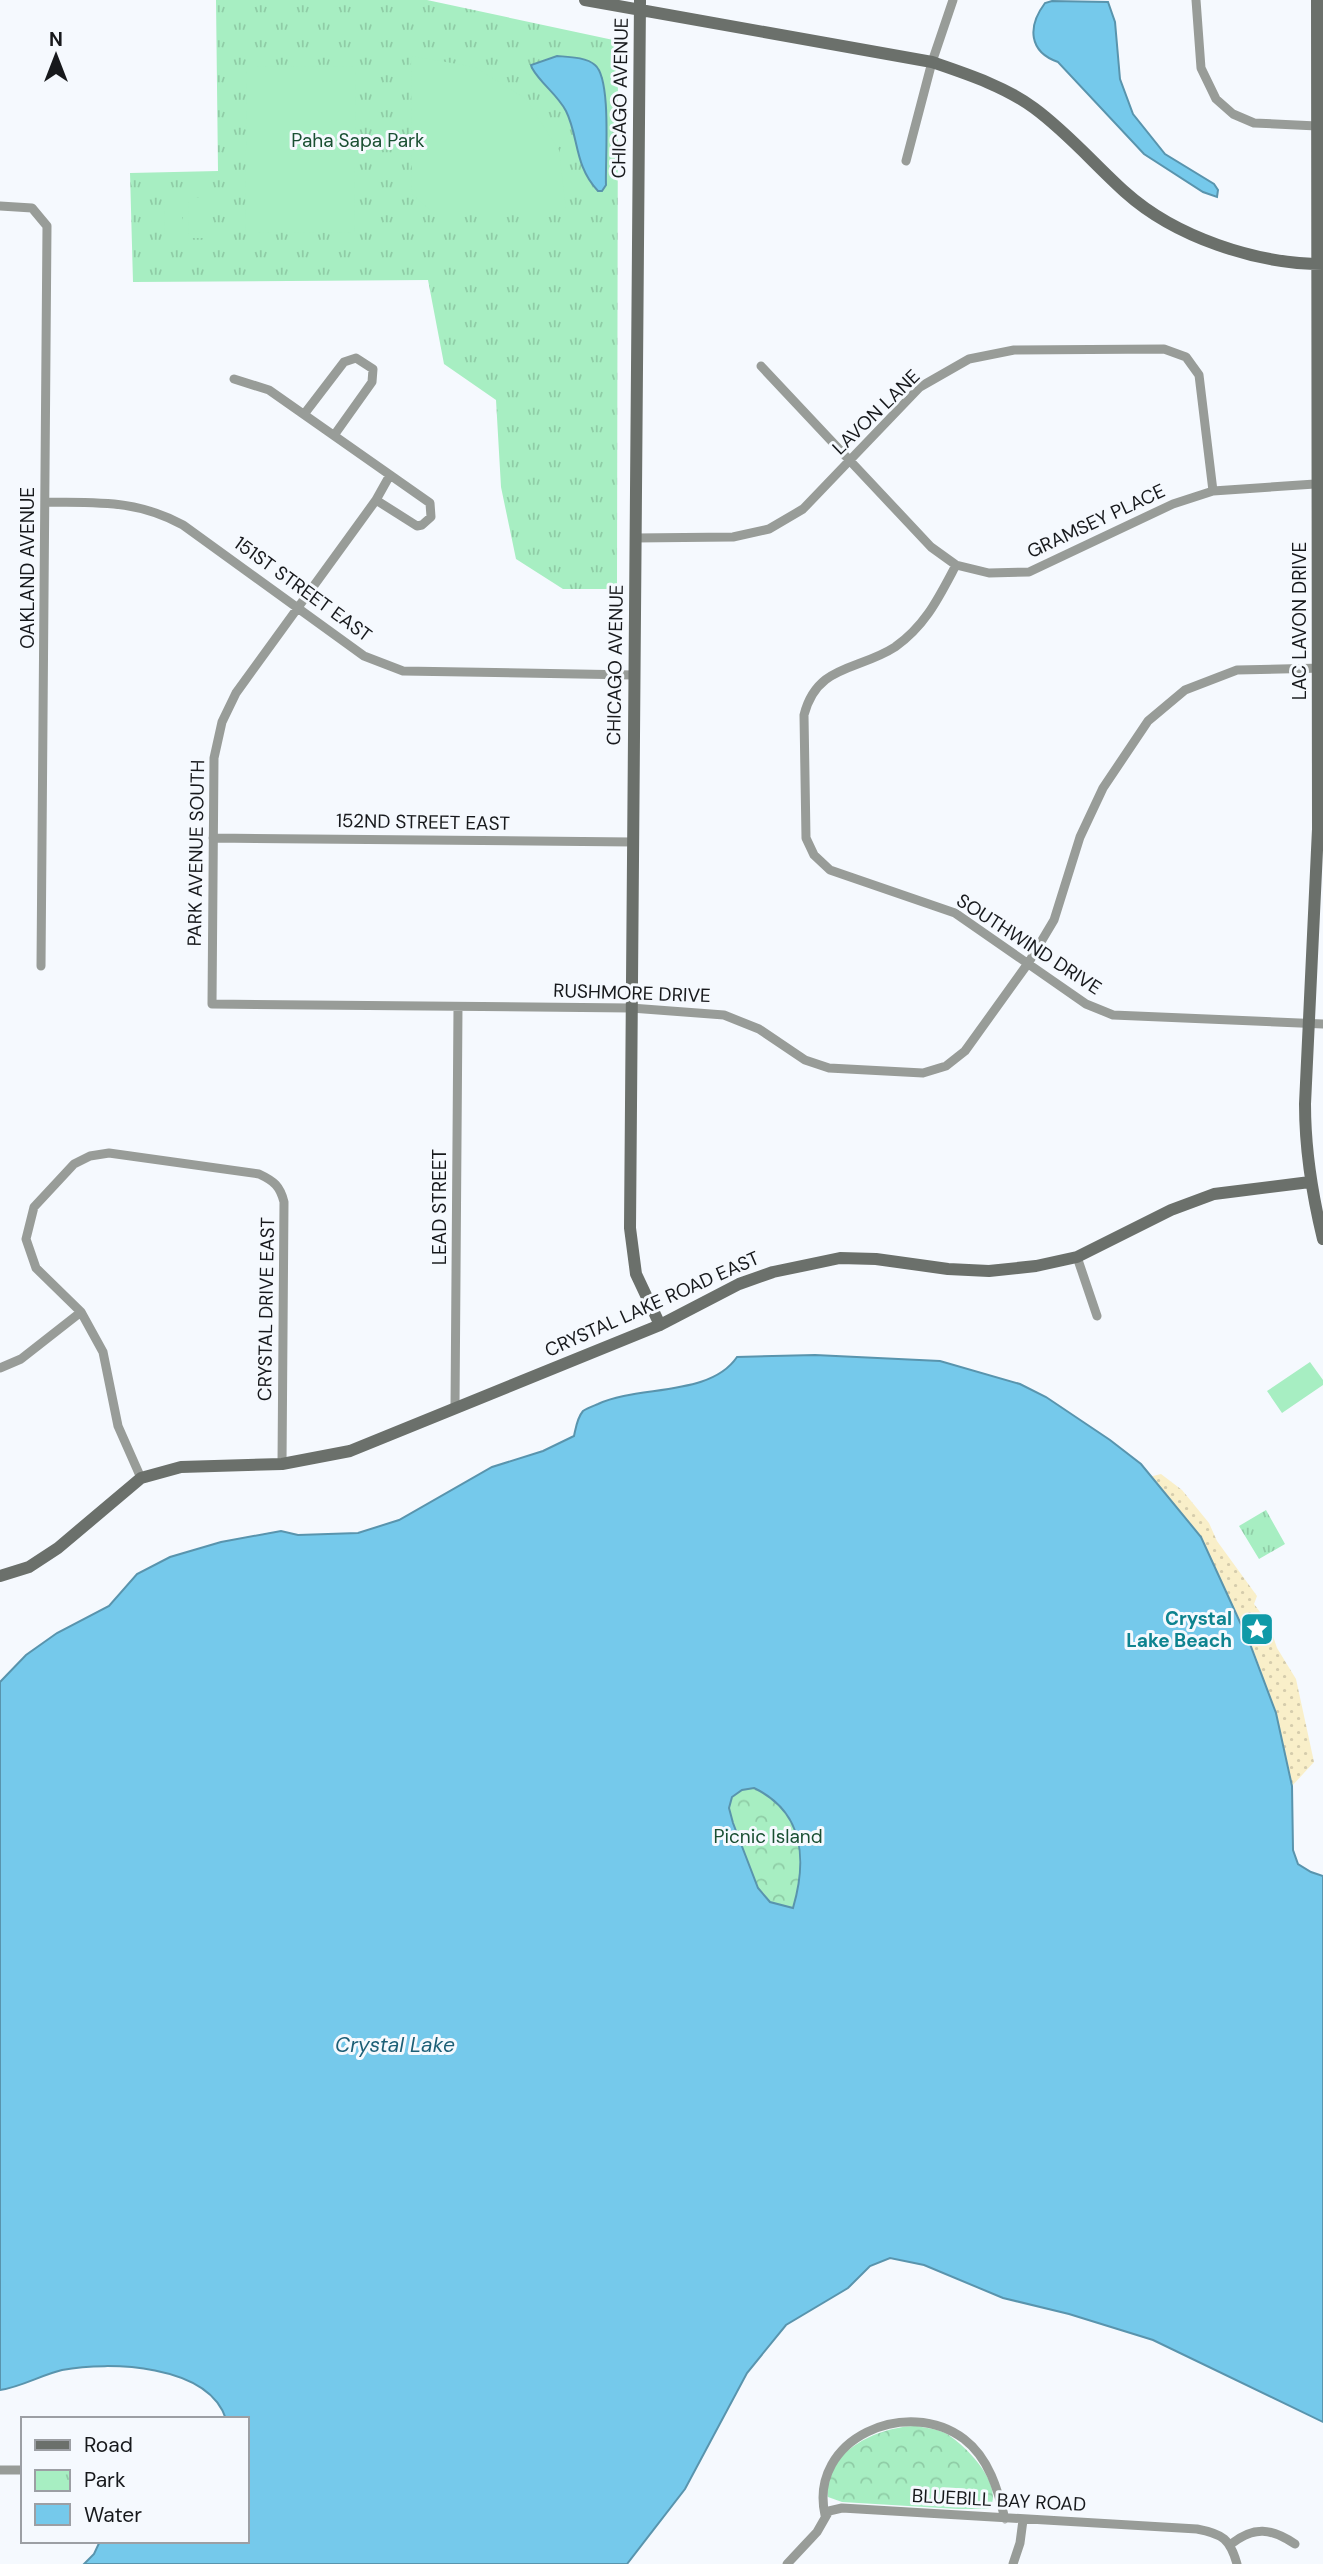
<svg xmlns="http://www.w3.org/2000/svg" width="1323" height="2564" font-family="'DM Sans',sans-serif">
<defs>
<pattern id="forest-crowns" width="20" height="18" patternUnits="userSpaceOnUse" patternTransform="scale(1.75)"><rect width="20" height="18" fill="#a7eec2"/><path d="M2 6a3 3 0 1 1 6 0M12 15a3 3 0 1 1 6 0" fill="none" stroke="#8fcca6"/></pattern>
<pattern id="sand-dots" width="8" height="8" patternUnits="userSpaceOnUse" patternTransform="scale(1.75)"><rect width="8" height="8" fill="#f9efc9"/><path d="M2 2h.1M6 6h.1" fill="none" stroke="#d5ccac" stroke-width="1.8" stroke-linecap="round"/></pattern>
<pattern id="park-tufts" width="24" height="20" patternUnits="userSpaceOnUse" patternTransform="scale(1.75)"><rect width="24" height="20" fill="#a7eec2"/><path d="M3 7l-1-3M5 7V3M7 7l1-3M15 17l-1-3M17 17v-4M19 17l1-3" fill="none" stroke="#8fcca6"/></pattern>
</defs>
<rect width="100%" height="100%" fill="#f5f9fe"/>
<!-- forest -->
<path fill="url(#forest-crowns)" d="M754,1788C806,1813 806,1859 793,1908L770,1902L758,1888L733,1824L729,1808L732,1797L742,1790Z
M917,2426C926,2428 937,2429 945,2433C964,2443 1006,2486 989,2509H958L842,2502L828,2497C822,2452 879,2426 917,2426Z"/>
<!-- sand -->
<path fill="url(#sand-dots)" d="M1161,1474L1182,1490L1209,1523L1217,1541L1257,1596L1254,1604L1269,1624L1277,1648L1296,1679L1314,1762L1292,1786C1278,1722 1261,1656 1229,1598C1206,1556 1175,1517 1149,1477Z"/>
<!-- park -->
<path fill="url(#park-tufts)" d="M216,0H427L618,41L617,589H563L516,559L501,487L496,400L444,364L428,280L133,282L130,173L218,171Z
M1266,1510L1285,1544L1259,1559L1239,1526Z"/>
<!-- garden -->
<path fill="#a7eec2" d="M411,56L475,67L526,99L559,150L566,210H430L412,194Z
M247,66L356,67L354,233L245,232Z
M164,198H182V238H165Z
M188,198H206V238H189Z
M1310,1362L1323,1380V1385L1282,1413L1267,1391Z"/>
<!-- water -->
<path fill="#75c9eb" stroke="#5994ad" stroke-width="2" fill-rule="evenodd" d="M1052,1L1108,2L1115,22L1120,79L1133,114L1165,154L1214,184L1218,190L1217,197L1203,192L1144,154L1058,62C1029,52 1027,27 1045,3Z
M557,56C569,57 586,57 595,65C612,79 605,161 606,185L602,191H598C574,166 579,137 566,111C557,94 541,84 532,68L531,65Z
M815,1355L940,1361L1020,1384L1046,1397L1110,1440L1141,1464L1201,1537L1250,1644L1276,1713L1292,1786L1293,1850L1298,1864L1311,1872L1323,1876V2422L1153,2340L1069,2314L1003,2298L924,2265L890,2258L870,2266L848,2288L786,2325L747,2373L685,2489L627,2564H84L94,2554L100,2541H247V2419H226C208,2364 109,2361 62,2370C41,2375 21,2387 0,2390V1682L26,1655L57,1633L109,1606L137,1574L170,1557L221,1542L281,1531L298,1535L358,1533L399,1520L492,1467L543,1451L574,1436C576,1427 577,1418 583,1411C587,1408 593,1406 598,1404C638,1385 710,1397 737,1357ZM754,1788C804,1812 807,1860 793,1908L770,1902L758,1888L733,1823L729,1808L732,1797L742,1790Z"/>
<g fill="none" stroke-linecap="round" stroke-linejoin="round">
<!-- street -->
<path stroke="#989c98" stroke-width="9" d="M1196,0L1201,68L1216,99L1233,114L1254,123L1317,126
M906,161L932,62L953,0
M0,206L32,208L47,226L41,966
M761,366L931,547L956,565L989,573L1029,572L1173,504L1213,491L1315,484L1318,480
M234,379L269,390L430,503L431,517L422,525L417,526L376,500
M305,413L344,362L356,358L373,369L372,382L335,434
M390,475L376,500L236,693L222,722L214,758L212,1004L631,1008L724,1015L759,1029L805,1060L829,1068L923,1073L946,1066L965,1051L1029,962L1054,920L1080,837L1103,788L1148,721L1185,690L1237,670L1323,668
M45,502C97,503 135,499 183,525L364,656L403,671L634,675
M635,538L733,537L769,529L803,509L920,387L969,359L1014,350L1164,349L1186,357L1199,375L1213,491
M956,565C939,597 926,625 895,647C858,671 817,664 804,715L806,838L814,855L830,870L955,913L1086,1004L1113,1015L1323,1024
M213,838L632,842
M1077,1257L1097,1316
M0,1368L21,1359L81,1312
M455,1408L458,1007
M141,1478L118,1426L103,1352L81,1312L36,1268L26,1239L34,1207L74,1164L90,1156L109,1153L259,1174C274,1181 280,1186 284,1202L282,1464
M0,2470H23
M825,2515C808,2438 908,2396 964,2439C989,2458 998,2490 1005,2519
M1231,2544C1254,2526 1271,2528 1295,2544
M787,2564L817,2532L829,2511L842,2508L1197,2529C1223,2534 1230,2539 1237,2564
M1013,2564L1020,2543L1023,2520"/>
<!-- secondary -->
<path stroke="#6b706b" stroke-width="12" d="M585,0L932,62C967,74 1004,86 1034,108C1068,133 1094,164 1125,192C1175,237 1256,264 1323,264
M640,0L630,1228L636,1274L660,1325
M1317,0L1318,829L1305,1104C1305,1151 1312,1194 1323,1239
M0,1576L29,1567L58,1548L141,1478L181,1467L282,1464L350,1451L660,1325L739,1284L773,1272L840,1258L876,1259L948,1269L989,1271L1036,1266L1077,1257L1171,1210L1214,1194L1310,1182"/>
</g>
<!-- icons -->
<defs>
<g id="sight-square" transform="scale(1.75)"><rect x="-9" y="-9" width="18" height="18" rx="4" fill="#0f9aa8" stroke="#f5f9fe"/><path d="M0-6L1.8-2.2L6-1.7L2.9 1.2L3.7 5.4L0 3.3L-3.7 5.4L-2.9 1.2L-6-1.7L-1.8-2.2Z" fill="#fff"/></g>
</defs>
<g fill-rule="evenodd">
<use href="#sight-square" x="1257" y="1629"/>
</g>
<g text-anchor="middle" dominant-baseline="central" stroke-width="6" stroke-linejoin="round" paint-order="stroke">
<!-- street labels -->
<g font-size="19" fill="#17191c" stroke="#f5f9fe">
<text transform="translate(620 98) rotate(-89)">CHICAGO AVENUE</text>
<text transform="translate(876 412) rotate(-44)">LAVON LANE</text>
<text transform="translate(1096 521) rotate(-25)">GRAMSEY PLACE</text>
<text transform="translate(27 568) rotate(-90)">OAKLAND AVENUE</text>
<text transform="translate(303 589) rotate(36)">151ST STREET EAST</text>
<text transform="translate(1299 621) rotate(-90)">LAC LAVON DRIVE</text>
<text transform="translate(615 665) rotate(-89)">CHICAGO AVENUE</text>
<text transform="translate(423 822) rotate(1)">152ND STREET EAST</text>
<text transform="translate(196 853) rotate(-89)">PARK AVENUE SOUTH</text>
<text transform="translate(1029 944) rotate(33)">SOUTHWIND DRIVE</text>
<text transform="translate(632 993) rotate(2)">RUSHMORE DRIVE</text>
<text transform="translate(439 1207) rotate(-90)">LEAD STREET</text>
<text transform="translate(652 1304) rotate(-24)">CRYSTAL LAKE ROAD EAST</text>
<text transform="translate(266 1309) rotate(-89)">CRYSTAL DRIVE EAST</text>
<text transform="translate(999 2500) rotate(3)">BLUEBILL BAY ROAD</text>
</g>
<!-- park labels -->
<g font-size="19" fill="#194f32" stroke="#f5f9fe">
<text x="358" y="140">Paha Sapa Park</text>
<text x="768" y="1836">Picnic Island</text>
</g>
<!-- culture labels -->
<g font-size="19" font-weight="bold" fill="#0d838f" stroke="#f5f9fe" text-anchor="end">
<text x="1232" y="1618">Crystal<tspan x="1232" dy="22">Lake Beach</tspan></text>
</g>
<!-- water labels -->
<g font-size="21" font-style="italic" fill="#1d5f76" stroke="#f5f9fe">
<text x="395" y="2045">Crystal Lake</text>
</g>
</g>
<!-- legend -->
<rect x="21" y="2417" width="228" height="126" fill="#f5f9fe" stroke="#9c9fa4" stroke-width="2"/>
<rect x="35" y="2440" width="35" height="10" fill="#6b706b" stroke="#9c9fa4" stroke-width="2"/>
<text x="84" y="2452" font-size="21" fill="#17191c">Road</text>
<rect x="35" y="2470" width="35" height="21" fill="url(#park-tufts)" stroke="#9c9fa4" stroke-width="2"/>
<text x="84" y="2487" font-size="21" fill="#17191c">Park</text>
<rect x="35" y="2504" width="35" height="21" fill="#75c9eb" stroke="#9c9fa4" stroke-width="2"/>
<text x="84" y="2522" font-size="21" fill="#17191c">Water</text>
<!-- north arrow -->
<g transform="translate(56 56)" stroke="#f5f9fe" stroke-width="5" paint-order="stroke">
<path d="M0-5L12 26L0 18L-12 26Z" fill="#17191c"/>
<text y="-10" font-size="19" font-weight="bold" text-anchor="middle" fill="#17191c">N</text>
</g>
</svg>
